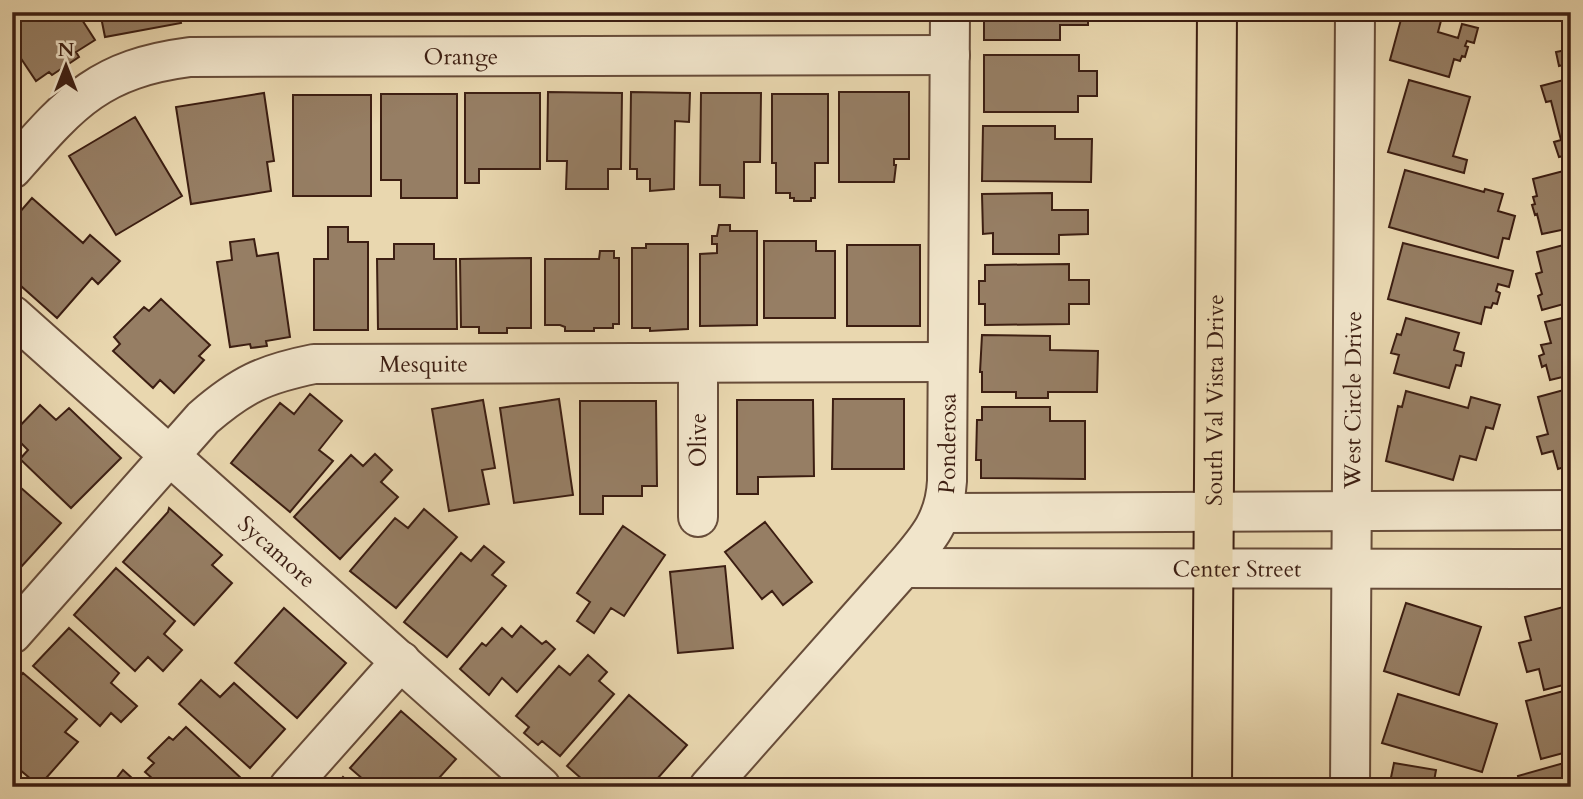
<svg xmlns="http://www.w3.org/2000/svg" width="1583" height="799" font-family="Cardo,serif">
<rect width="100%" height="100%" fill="#e9d7af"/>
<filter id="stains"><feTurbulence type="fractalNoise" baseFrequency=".00286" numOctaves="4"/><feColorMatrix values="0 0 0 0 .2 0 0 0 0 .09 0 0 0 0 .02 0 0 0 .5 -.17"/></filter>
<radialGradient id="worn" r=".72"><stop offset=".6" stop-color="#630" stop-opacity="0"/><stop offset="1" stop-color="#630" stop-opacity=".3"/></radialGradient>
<!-- building -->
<path fill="#967e64" stroke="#3c1e12" stroke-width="2" d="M12,12H77L95,40L76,52L79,57L52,75L49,72L36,81L12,45Z
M100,12H179L181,23L105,37Z
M193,12H249V17L193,18Z
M259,12H318V18H259Z
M329,12H382V17H329Z
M396,12H456V17H436V21H414V17H396Z
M463,12H539V17H463Z
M546,12H622V17H601V20H566V17L546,16Z
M635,12H691V16H635Z
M705,12H759V15H705Z
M773,12H833V14L773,15Z
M845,12H916V15L846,17Z
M984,12H1088V25H1060V40H984Z
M1403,12H1427L1442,17L1438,32L1458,38L1462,24L1478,28L1474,43L1467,41L1465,46L1468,47L1465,57L1462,56L1460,61L1454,59L1449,77L1390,60Z
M1481,12H1512L1509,20Z
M1564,12H1571V38Z
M1571,49V63L1559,66L1556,52Z
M984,55H1079V71H1097V96H1078V112H984Z
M1571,78V154L1559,157L1554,142L1561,140L1551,101L1546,102L1541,86Z
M1409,80L1470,97L1453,156L1467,160L1464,173L1388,152Z
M548,92L622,93L621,169H608V189H566L567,161H547Z
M631,92L690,93L689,122L675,121L674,189L650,191V179H637V169H630Z
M839,92H909V159H894V165H896L894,182H839Z
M264,93L274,161L267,162L271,191L191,204L176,107Z
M465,93H540V169H479V183H465Z
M701,93H761L760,162H744V198L720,197V185H700Z
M381,94H457V198H401V180H381Z
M772,94H828V163H815V198H811V201H794V198H790V193H776V163H772Z
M293,95H371V196H293Z
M135,117L182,196L116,235L69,156Z
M983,126H1055V139H1092L1091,182L982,181Z
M1571,169V228L1542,234L1537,214L1535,215L1532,205L1535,204L1533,197L1537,196L1533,179Z
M1405,170L1484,192L1485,189L1503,194L1498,211L1515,216L1509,239L1503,238L1498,258L1389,227Z
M1052,193V210H1088V234L1059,235V254H993V233L983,234L982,194Z
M32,198L83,243L90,235L120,261L98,284L92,278L57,318L12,278V221Z
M719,225H730V231H757V325L700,326V254L717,253V244H712V236H717Z
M328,227H348V242H368V330H314V259H328Z
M254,239L257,256L278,253L290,337L266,341L267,346L251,348L250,344L230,347L217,262L232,260L230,242Z
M764,241H816V251H835V318H764Z
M1403,243L1513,271L1509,287L1498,284L1496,291L1500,293L1497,304L1493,303L1491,308L1485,307L1481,324L1388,299Z
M1571,243V302L1542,310L1538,296L1542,294L1536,274L1542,272L1537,252Z
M394,244H434V259H456L457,329H378L377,259H394Z
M646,244H688V329L650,331V328H632V248H646Z
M847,245H920V326H847Z
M600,251H614V258H619V324H613V328H594V331H565V327L560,325H545V259H599Z
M531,258V328H507V333H479V327H461L460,259Z
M1069,264V280H1089V304H1069V324L985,325V304H979V281H985V265Z
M161,299L210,345L199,356L204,360L174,393L160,380L153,388L113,351L120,344L114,337L144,307L149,311Z
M1571,316V375L1550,380L1546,365L1542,367L1539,356L1544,354L1541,345L1551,343L1545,322Z
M1406,318L1459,333L1454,350L1464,353L1461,366L1456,365L1449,388L1394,373L1399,355L1391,353L1397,334L1401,335Z
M982,335L1050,336V350L1098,351L1097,392H1048V398H1016V392H982V372H980Z
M1571,388V465L1558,469L1553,451L1542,454L1537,437L1548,434L1538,397Z
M1406,391L1468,408L1471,397L1500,405L1493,429L1486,427L1476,460L1460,456L1453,480L1386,461L1398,406L1402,407Z
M310,394L342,421L319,450L333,461L290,512L231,463L280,403L294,414Z
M559,399L573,495L514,503L500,408Z
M833,399H904V469H832Z
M483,400L495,468L482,470L489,504L449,511L432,409Z
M737,400H813L814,476L758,477V494H737Z
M580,401H656L657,486H642V496H603V514H580Z
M40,405L56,420L69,408L121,458L71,508L20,459L28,450L12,434Z
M982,407H1050V421H1085V479L981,478V460H976L977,420H982Z
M375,454L392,470L381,482L398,497L340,559L294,517L351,455L363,466Z
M12,480L61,523L12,577Z
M169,508L222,555L212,565L232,583L194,625L123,562L168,512Z
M424,509L457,537L396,608L350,571L395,518L408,528Z
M765,522L812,582L783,605L772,591L762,599L725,552Z
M623,526L665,555L624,616L611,608L594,633L577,621L590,602L577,593Z
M484,546L504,562L492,575L506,586L447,657L404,622L461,553L471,561Z
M725,566L733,648L678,653L670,572Z
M116,568L175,621L164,634L182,650L163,671L148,657L135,671L74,615Z
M1406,603L1481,627L1459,695L1384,671Z
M1571,605V683L1544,690L1539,669L1527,672L1519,643L1531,640L1525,617Z
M284,608L346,663L297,718L235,663Z
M521,626L542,644L546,641L555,649L517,692L502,678L489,695L460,669L482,643L486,646L502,628L512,637Z
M69,628L119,673L111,683L137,706L121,722L111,713L100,726L33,666Z
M588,655L607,672L599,681L614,694L560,756L542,741L538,745L524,733L529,727L516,716L559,666L570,675Z
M23,673L77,719L65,732L78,742L39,786L12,763V685Z
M201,680L220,697L234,683L285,729L250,768L179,704Z
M1571,689V751L1541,759L1526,701Z
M1398,694L1497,724L1482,772L1382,743Z
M629,695L687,745L650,787H591L567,766Z
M401,711L456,759L431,787H372L350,768Z
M186,727L242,779L235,787H162L145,772L154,763L148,758L169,737L173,740Z
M1571,761V787H1521L1518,776Z
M1394,763L1436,770L1433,787H1389Z
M123,770L142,787H114L112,784Z
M12,774L27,787H12Z
M343,777L354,787H335Z"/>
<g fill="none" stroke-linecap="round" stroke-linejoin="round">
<!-- minor casing -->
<g stroke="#674c39" stroke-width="42">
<g id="minor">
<path id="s1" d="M12,169C71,102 98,69 190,57L950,55"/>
<path id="s2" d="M12,315L541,787"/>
<path d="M943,513L1571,510"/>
<path d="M698,517V363"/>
<path id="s3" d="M903,568L1571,569"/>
<path id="s4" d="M12,634L203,418C241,385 264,374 314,364L946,362"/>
<path d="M289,787L401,661"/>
<path id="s5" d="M709,787L903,568C928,539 945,520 947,481L950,12"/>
<path id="s6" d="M1350,787L1355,12"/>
</g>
</g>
<!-- major casing -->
<g stroke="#3c1e12" stroke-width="42">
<g id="major">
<path id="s7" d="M1212,787L1217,12"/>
</g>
</g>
<!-- minor -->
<use href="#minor" stroke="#f1e5cb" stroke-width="38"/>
<!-- major -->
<use href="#major" stroke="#e9d7af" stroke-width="38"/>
</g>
<g text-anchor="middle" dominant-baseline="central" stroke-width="6" stroke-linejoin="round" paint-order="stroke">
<!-- street labels -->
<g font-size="23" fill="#3c1e12" stroke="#f1e5cb">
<text stroke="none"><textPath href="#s1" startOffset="488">Orange</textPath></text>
<text stroke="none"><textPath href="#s4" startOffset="523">Mesquite</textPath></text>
<text stroke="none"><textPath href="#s6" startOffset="387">West Circle Drive</textPath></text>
<text stroke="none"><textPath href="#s7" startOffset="387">South Val Vista Drive</textPath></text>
<text transform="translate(698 440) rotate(-90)">Olive</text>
<text stroke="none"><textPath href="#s5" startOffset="430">Ponderosa</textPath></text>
<text stroke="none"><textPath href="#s2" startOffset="355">Sycamore</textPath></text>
<text stroke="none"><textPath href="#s3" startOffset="334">Center Street</textPath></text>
</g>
</g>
<!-- margin -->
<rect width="1583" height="799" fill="none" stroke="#e9d7af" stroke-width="42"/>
<rect x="14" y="14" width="1555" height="771" fill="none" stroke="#3c1e12" stroke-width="3.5"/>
<rect x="21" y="21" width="1541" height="757" fill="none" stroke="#3c1e12" stroke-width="2"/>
<!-- north arrow -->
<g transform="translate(66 66)" stroke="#f1e5cb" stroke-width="5" paint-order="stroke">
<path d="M0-5L12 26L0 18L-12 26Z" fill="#3c1e12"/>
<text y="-10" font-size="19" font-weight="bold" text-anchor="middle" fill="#3c1e12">N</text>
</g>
<rect width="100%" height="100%" filter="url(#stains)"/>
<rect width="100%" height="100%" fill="url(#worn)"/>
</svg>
